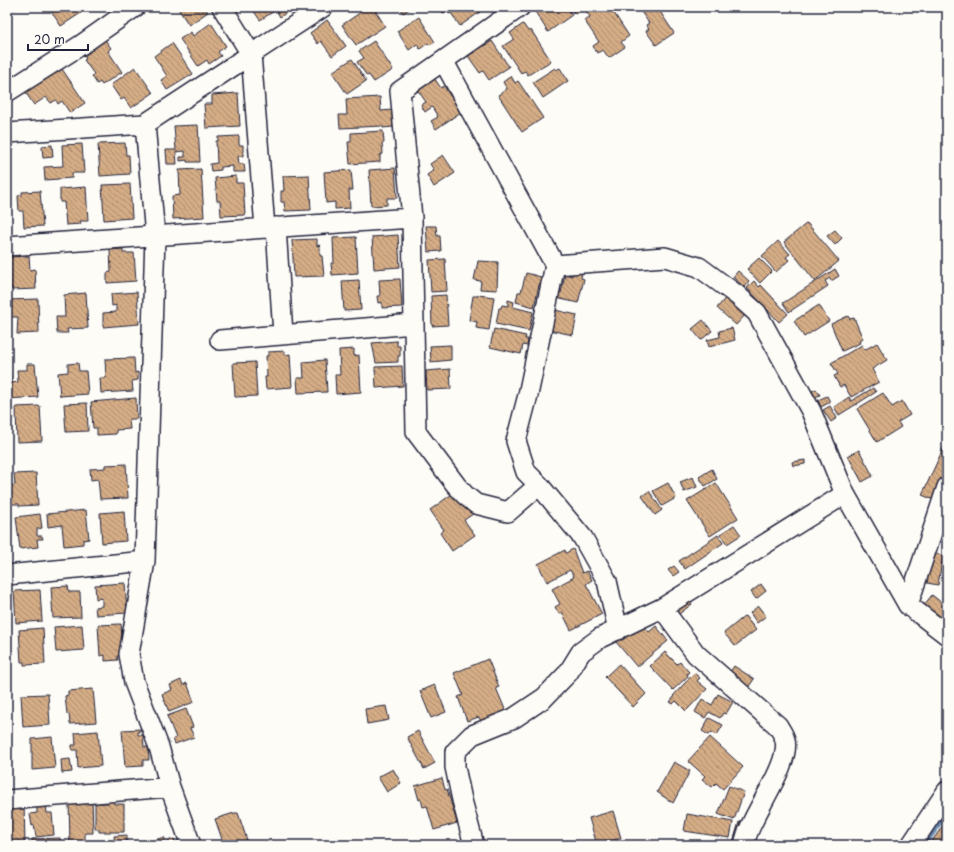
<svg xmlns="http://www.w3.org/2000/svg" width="954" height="852" font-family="'Playpen Sans',sans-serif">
<defs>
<pattern id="building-back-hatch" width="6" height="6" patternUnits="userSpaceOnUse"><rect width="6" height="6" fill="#d4ac85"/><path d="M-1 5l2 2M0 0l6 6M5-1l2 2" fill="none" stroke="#ac8c6e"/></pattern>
</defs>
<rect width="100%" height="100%" fill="#fdfcf7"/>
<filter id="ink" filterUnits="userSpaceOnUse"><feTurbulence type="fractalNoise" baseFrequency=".025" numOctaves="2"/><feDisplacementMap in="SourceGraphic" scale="8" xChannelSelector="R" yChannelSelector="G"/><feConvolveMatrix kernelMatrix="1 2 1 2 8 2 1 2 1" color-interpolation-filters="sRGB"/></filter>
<g filter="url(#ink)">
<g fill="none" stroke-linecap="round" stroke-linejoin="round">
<!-- stream -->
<path stroke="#6c8bae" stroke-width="6" d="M7,10L13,7
M924,845L947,811"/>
</g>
<!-- building -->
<path fill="url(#building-back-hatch)" stroke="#22223b" d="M48,7H77L81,13L61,26Z
M177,7H204L208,12L189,25Z
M251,7H282L286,13L280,17L276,10L260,20Z
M358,7H373L385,26L356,45L342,25L361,12Z
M400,7H412L403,13Z
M440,7H468L470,11L477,7L480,12L460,26L451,13L449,14L447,11L443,13Z
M538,7H567L572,15L548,32L534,10Z
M570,7H586L575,14Z
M591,7H610L629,36L621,42L625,47L609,58L603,50L597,53L593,46L599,42L584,20L590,17L586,11Z
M642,7H657L674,33L656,45L646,31L649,29L646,25L649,23L639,9Z
M419,17L435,42L430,45L428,43L420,49L417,44L409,50L397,31Z
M327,20L346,46L332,56L321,41L318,44L310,33Z
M211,23L226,46L218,52L221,56L209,64L207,60L198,66L180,39L191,32L193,36Z
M523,24L528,31L531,30L551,61L528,75L525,71L521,73L503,46L514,39L510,33Z
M103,37L111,48L108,51L122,72L102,85L100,82L97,84L92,76L94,74L84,60L86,59L84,56L90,52L88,49Z
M374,41L393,70L374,82L369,75L367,76L357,62L364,58L359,51Z
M492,41L509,67L489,80L483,71L480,73L468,56Z
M172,43L193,74L167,90L161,80L167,76L154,56Z
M352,59L366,81L347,94L332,72Z
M60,66L85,103L70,113L62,101L58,104L56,100L51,103L46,97L34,105L24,90Z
M135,67L153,93L131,108L124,98L121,100L111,85Z
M555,68L556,70L560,68L568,81L543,98L533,82Z
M511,76L515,83L518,81L543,118L522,132L498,95L507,89L503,82Z
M434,78L441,88L444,86L461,112L436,129L431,121L438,117L432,107L425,112L421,105L426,102L417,89Z
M238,93L240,126L206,128L204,104H212V95Z
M380,97L381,111L392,110L393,127L383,128L382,126L340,128L339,115H347L346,99Z
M198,125L200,162H187V160L180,161V157H185V151L176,152L177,164H167L166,150H176L174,126Z
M383,131L384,143H382L383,154L380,155V162L350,164L348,142H351V133Z
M239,136V145H243V156H238L239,164H244L245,172H233V166L221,167V170L211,171L210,164L217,163L216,141H218V137Z
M125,143L126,155H129L130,174L100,176L98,144Z
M82,144L84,173H72V178L45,180L44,167L63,166L62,145Z
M52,145L53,157L43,158L42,146Z
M443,155L455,173L434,187L427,175L434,170L430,164Z
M395,168L397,198H387V205L371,206L369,170Z
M201,169L204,217L173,219L172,196L180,195L179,170Z
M351,170L353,190H349L350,208L335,209V202L326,203L324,172Z
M309,175L311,210L285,211L284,202H281V191H284L283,176Z
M236,176V183H243L245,215L221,216L220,201H217L215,178Z
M130,184L132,218L104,220L102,185Z
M86,187L88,221H80L81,224L66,225L64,202H60V189Z
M40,191L43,226L24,227L23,211H19L18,196L22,195V192Z
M807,223L839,261L815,281L784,242Z
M426,226H436L437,236H440L441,251L428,252Z
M835,230L842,238L835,245L827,236Z
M398,235L400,267L374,269L372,237Z
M356,237L358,273L332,275L331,263H334L333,238Z
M317,239V246L320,245V256H322L324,276L294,277L292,240Z
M778,241L790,254L786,257L789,260L776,272L762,256Z
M123,249V253H134L136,281L107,283V273L111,272L110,250Z
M29,256L30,270L35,269L36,289L12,290V287H10L9,257Z
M759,258L772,271L760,283L747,269Z
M445,259L447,291L431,292L429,260Z
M478,261L498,262L497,290L480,289L481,281L474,280Z
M835,269L839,276L831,281L830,278L825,281L828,286L789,312L783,303Z
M574,270L582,272L581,278L584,279L578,303L556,298L558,292L561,293L565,274L572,276Z
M738,271L749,281L744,287L733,277Z
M526,273L541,277L534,307L516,302L518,292H521Z
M400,279L402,307L382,308V302L378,303L377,296H380L379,280Z
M359,280L361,310L344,311L342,281Z
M754,281L759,287L761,285L788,314L779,322L747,288Z
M137,292L139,324L103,327V313L116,312V305L112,306L111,294Z
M86,293L88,328L67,329L68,333H57L56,317H65L64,295Z
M446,295L448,325L432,326L431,296Z
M478,295L494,297L489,330L476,328L477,322L469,320L473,296H478Z
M728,295L747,313L736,325L717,308Z
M38,299L39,333L17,334L18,317H7V300Z
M508,300L514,302L513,307L533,312L529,331L496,324L499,308H501L502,305L508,306Z
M819,305L829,321L804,337L794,321Z
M555,310L577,315L573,335L549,330Z
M848,316L850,319L854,318L863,339L859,341L860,343L842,351L831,324Z
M703,320L712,331L701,340L692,329Z
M732,328L735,340L709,347L707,340L720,337L719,331Z
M494,329L526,336L525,339H528L527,346L523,345L521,354L490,347Z
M397,341V346H400V356H398V362L376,363L372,343Z
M877,343L887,360L872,369L879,382L851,397L844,385L840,387L834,376L838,374L831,363L862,345L864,350Z
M451,345V360L431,362L430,346Z
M354,349V356L359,355L361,392L336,394L335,375H340L339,350Z
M285,351V355L290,354L292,387L266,389L265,377H267L266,356H268V352Z
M134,358L135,373L138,372V380L132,381L133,391L101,393L100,378H106L105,359Z
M325,360L327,392L298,393L297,378H304L303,362Z
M255,362L257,396L235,397L233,363Z
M78,363L79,371H86L88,394L60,396L58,373L68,372V364Z
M7,364H9L11,383L18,382L17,370H27V364H35L38,397L7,399Z
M402,366L403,386L376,388L375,367Z
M450,369L451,389L427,390L426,371Z
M873,388L876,392L839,415L834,407L849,397L851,401Z
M816,389L820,395L815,397L812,391Z
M883,393L892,407L902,401L910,415L898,422L901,427L877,442L857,409Z
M827,396L830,402L821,407L818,400Z
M136,398L137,419H129L130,429L116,430V434L97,435V428H93L91,402Z
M87,403L88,431L66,432L64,404Z
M40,406L42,441L17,442L16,407Z
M830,406L837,418L831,422L823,410Z
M7,408H12V418L7,419Z
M947,440V473L934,500L922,495Z
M859,450L873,476L862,482L848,456Z
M805,460V464L793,466L792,462Z
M126,464L128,498L100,499L98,479L91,480L90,469L105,468V465Z
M712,469L717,479L705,486L699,477Z
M36,473L38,505L19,506V504H9V486L15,485L14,474Z
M693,477L697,487L684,492L680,482Z
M668,483L676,498L662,506L653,491Z
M716,483L738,518L710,536L687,501Z
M649,491L662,510L655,515L642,496Z
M459,493L473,514L464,520L475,535L452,551L440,533L444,530L430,510L452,494Z
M86,510L89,539L83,540V544L64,546L62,525L48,527L47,514Z
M124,511L126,541L102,543L100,513Z
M40,514L42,528L37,529V536H42L43,539H37L38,547L20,549L16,517Z
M734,525L741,535L727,544L720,534Z
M718,535L723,543L685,569L679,561Z
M573,549L582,573L587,571L592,580L586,584L602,614L571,630L562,612L559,614L555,607L560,604L552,589L574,577L570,570L547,582L538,564L565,550L566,553Z
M931,553L943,555L938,585L927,583Z
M947,562V573L944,571L946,569L944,567Z
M674,566L679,572L673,576L668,570Z
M125,583L127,613L96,615L95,607L102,606V598L96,599L95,585Z
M761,584L766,591L756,599L751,592Z
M68,586L69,592H80L81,617L53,618L51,587Z
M40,590L42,621L16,623L14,591Z
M932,595L947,607V623L924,605Z
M686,596L692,604L679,614L673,605Z
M758,606L766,616L757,623L750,613Z
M745,616L756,630L735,646L724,633Z
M121,624L123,655L117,656L118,660L105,661V655L100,656L98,625Z
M82,625L84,650L56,652L54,627Z
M635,626L639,631L644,626L649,632L656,626L668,641L637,667L616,642Z
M43,628L45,664L24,665V662H21L19,630Z
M665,652L677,664L680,662L689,672L687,674L688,676L673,690L650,666Z
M488,659L499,687L496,688L507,714L482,724L479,717L467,721L458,697L463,695L454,673Z
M619,664L646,694L633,707L605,677Z
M734,666L754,679L748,688L728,675Z
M694,673L700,678L697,681L707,689L686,711L676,701L673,704L670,702L674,697L673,696Z
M181,680L183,685L187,683L194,702L169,712L162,694L172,690L170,685Z
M435,685L446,712L431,718L420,691Z
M93,689L96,722L70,724L69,714H67L65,696L68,695V691Z
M48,694L50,725L23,727L21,695Z
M718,694L733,702L726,714L723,713L720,718L709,712L705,718L695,712L702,699L712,705Z
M386,706L389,720L367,724L365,709Z
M186,709L193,727L190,728L194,737L175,744L173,739L176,738L167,716Z
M709,718L723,725L717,735L711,732L709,735L702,731Z
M141,729L142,731H138V735H143L144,747H148L149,760H143V766L125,767L122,730Z
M98,731L101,766L78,768L77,750H72V745H76L75,733Z
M418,731L435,763L424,769L407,737Z
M52,737L55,768L32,770V739Z
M710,737L743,767L723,789L716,783L712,787L702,779L705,776L688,761Z
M7,738L8,771H7Z
M70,759L72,772L62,773L61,760Z
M674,762L690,771L673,803L657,792Z
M393,769L401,783L387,792L378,777Z
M442,778L445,790L447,789L457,823L434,830L427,806L423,807L421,799L419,800L415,786Z
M729,786L744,792L734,820L718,814Z
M92,797L93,833H85V845H70L69,801Z
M109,798H114V804H124V832H99V829H95V803H109Z
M7,802H24L25,845H7Z
M46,804L47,813H52L54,835L36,837L34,825L32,826L30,814L37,813V805Z
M613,811L621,838L597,845L589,818Z
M234,813H238L247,840L233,845H224L215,819Z
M687,814L733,822L730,838L684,831Z
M947,820V843L945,845H938L932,841Z
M739,822L746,825L740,845H728L729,841L733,842Z
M127,835V843L115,844L114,836Z
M164,837L166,842L174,839L176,845H147L146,843Z
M60,838L61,845H33L32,839Z
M629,842L630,845H616Z"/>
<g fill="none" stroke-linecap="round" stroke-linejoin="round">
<!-- street casing -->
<g stroke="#22223b" stroke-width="22">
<path id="street" d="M222,7L251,54L265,228
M520,7L400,91L412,218L416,432L456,485L465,495L476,504L508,512L539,485L583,538L607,581L618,630
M444,62L555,265L528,395L516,441L526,472L539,485
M7,92L81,45L135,7
M145,124L155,236L145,561L129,654L134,682L159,747L170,787L191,845
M7,133L145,124L323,7
M276,227L283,334
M7,246L412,218
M555,265L665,257L699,267L737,295L757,313L811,411L845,494L908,605L947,635
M220,340L414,324
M7,575L145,561
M908,605L947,487
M662,608L696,654L778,726C780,730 784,735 785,740C791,766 749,816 744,845
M7,800L170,787
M474,845L462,800L455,767V752L472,735L514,718L544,698L568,673L581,652L600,638L662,608L845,494
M911,845L947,791"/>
</g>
<!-- street -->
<use href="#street" stroke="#fdfcf7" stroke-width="19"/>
</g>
</g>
<!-- margin -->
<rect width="954" height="852" fill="none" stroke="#fdfcf7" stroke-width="24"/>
<rect x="12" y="12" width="930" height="828" fill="none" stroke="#22223b" stroke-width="1.5" filter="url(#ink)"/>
<!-- scale -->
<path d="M28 44v6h60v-6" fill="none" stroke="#22223b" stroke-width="2"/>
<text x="34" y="44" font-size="12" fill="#22223b" stroke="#fdfcf7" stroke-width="3" paint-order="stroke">20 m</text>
</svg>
